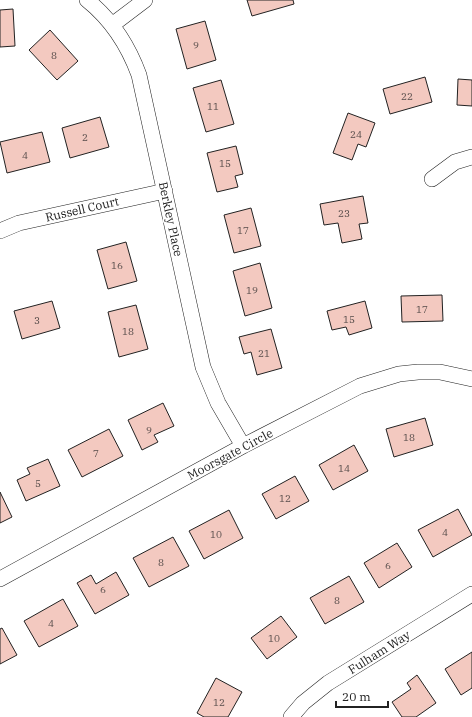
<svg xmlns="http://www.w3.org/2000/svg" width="472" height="717" font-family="'IBM Plex Serif',serif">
<rect width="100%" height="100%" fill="#fff"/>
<!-- building -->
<path fill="#f3c9c0" stroke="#222" d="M247,0H293L294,4L252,16Z
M13,9L15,46L0,47V10Z
M205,21L216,60L187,69L176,29Z
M50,30L78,61L57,80L29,50Z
M425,77L432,102L390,114L383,89Z
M458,79L472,80V106L457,105Z
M221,80L234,124L206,132L193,88Z
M348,113L375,123L366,147L358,144L352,160L333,153Z
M100,117L109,147L70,158L62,128Z
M42,132L50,162L7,173L0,142Z
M236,146L243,174L235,176L238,187L217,192L207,153Z
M363,196L368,223L359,224L362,239L342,243L338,223L324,225L320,204Z
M251,208L261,246L234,253L224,215Z
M126,242L137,281L108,289L97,250Z
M260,263L272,308L245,316L233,271Z
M442,295L443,321L402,322L401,296Z
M52,301L60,328L22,339L14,311Z
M365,301L372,328L349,335L346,327L332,330L327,311Z
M136,305L148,349L119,357L108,312Z
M271,329L282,368L257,375L251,352L244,354L239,337Z
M163,403L174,426L154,435L158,442L142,450L128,420Z
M425,418L433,445L394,457L386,429Z
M109,429L123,456L82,477L68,450Z
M354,445L368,471L333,490L319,465Z
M48,459L60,486L26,501L17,480L30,474L27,468Z
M295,476L309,501L276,519L262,494Z
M0,492L12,517L0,523Z
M458,509L472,535L433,557L418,530Z
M229,510L243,538L204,559L189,531Z
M173,537L189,566L149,587L133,558Z
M397,543L412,567L379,588L364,563Z
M116,572L129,595L95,614L77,583L91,575L96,584Z
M349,576L364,602L325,624L310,598Z
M63,599L78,626L39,647L24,621Z
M281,616L297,637L267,659L251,638Z
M2,628L17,655L0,664V629Z
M472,652V688L461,695L445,669Z
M417,675L436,703L416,717H402L392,702L411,689L407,683Z
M216,678L242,692L228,717H204L197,713Z"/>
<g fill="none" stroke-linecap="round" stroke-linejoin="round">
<!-- street casing -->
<g stroke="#222" stroke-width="16">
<path id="street" d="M87,0C112,20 128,45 139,75L203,367L218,403L243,446
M112,25L145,0
M432,179L455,162L472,157
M0,231L19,223L165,191
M0,579L243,446L360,386L399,374L418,372H440L472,379
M291,717L303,703L328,683L472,594"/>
</g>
<!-- street -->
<use href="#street" stroke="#fff" stroke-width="15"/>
</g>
<g text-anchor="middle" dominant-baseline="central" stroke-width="3" stroke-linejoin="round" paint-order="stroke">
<!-- number labels -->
<g font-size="10" fill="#564c4a">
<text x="196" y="45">9</text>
<text x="54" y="55">8</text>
<text x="407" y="96">22</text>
<text x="213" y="106">11</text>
<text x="356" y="134">24</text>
<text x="85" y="137">2</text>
<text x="25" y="155">4</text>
<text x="225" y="163">15</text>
<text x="344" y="213">23</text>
<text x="243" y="230">17</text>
<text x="117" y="265">16</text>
<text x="252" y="290">19</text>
<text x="422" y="309">17</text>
<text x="349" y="319">15</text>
<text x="37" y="320">3</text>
<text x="128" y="331">18</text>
<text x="264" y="353">21</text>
<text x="149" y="430">9</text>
<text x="409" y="437">18</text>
<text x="96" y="453">7</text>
<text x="344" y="468">14</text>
<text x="38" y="483">5</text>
<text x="285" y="498">12</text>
<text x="445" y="532">4</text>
<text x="216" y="534">10</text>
<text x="161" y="562">8</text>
<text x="388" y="565">6</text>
<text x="103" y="589">6</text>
<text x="337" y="600">8</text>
<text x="51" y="623">4</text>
<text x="274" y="638">10</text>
<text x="219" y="702">12</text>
</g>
<!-- street labels -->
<g font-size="12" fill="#222" stroke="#fff">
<text transform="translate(82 209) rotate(-13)">Russell Court</text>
<text transform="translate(171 219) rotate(78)">Berkley Place</text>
<text transform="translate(230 454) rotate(-28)">Moorsgate Circle</text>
<text transform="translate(379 652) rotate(-32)">Fulham Way</text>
</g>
</g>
<!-- scale -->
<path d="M336 701v6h52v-6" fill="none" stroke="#222222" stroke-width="2"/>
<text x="342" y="701" font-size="12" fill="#222222" stroke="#ffffff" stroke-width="3" paint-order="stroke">20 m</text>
</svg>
